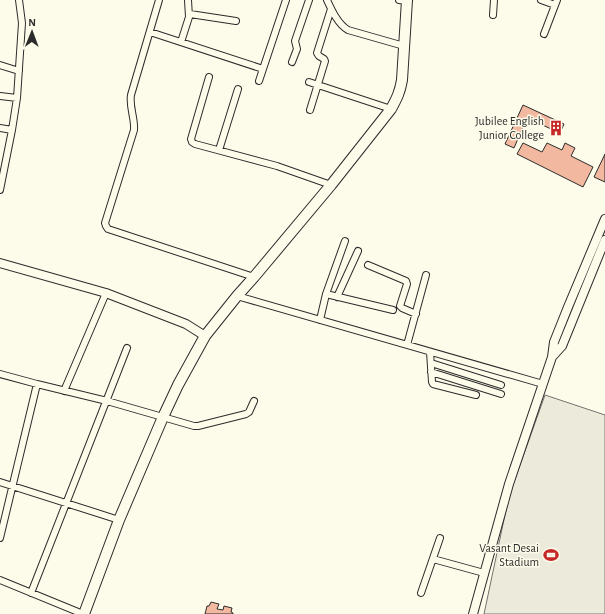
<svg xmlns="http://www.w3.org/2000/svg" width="605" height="614" font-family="'Alegreya Sans',sans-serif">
<rect width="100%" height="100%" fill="#fdfbea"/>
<!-- green -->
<path fill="#ecebdb" stroke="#74746e" d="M545,395L605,415V614H484L509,496Z"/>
<!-- building -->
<path fill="#f2b8a0" stroke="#2b2b2b" d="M523,105L564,124L560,133L527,118L514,148L505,144Z
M523,143L542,152L547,143L562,150L565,143L575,148L571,156L593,167L583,187L517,154Z
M605,154V182L594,177Z
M211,602L219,604L217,609L223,610L224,606L232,608L231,612L233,613V614H205L207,606H209Z"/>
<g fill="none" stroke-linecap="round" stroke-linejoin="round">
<!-- minor casing -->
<g stroke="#2b2b2b" stroke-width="8">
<path id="minor" d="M159,0L131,95C129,107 135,118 134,130L105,223L106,226L108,229L254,277
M327,0C332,11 338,24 348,30L404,46
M399,0L407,1L409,0
M541,0L555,5
M190,14L236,21
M493,15L494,0
M150,32L263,69
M544,34L557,0
M181,42L189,17L188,0
M292,62L297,49L295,41L296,38L309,0
M0,65L19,71
M209,77L191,139L192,142L195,144L277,166L331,185
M259,81L286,0
M309,82L391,109
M0,96L17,98
M310,110L325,61L324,59L319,56L317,53L331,9
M0,128L12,130
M219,150L238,89
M0,190L12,130L17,98L22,23L19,0
M368,265L406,281L407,284L400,306L402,308L416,314
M326,294L393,310
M237,296L543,384
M337,297L358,251
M320,320L326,294L345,241
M407,345L426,275
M430,352L432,382L433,384L476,395
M431,363L501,385
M431,372L501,394
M0,374L37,384L0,538
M37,384L107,401L194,426H198L246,414L249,412L254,401
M64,391L106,293
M0,482L119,520
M433,559L484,573
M0,580L83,614
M31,593L127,348
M421,593L440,538"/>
</g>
<!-- tertiary casing -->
<g stroke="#2b2b2b" stroke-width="10">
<path id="tertiary" d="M0,263L106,293L186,324L205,336
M552,357L562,346L605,240
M473,614L509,484L552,357L554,342L568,307L605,219"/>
</g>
<!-- primary casing -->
<g stroke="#2b2b2b" stroke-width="12">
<path id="primary" d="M84,614L119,520L163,417L178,385L205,336L237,296L254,277L331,185L391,109C397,98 400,92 402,80L407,0"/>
</g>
<!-- minor -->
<use href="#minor" stroke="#fdfbea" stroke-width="6"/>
<!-- tertiary -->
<use href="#tertiary" stroke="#fdfbea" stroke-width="8"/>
<!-- primary -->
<use href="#primary" stroke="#fdfbea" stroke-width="10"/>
</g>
<!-- icons -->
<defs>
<g id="building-bare" transform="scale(1.2)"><path d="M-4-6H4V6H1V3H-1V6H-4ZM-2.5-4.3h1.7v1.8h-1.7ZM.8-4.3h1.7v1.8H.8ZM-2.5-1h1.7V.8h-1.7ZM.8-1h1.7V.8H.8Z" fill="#c62828" stroke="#fdfbea" stroke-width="2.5" paint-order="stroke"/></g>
<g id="stadium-bare" transform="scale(1.2)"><path d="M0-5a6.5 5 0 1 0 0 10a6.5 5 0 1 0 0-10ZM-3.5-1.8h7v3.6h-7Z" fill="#c62828" stroke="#fdfbea" stroke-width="2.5" paint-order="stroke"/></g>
</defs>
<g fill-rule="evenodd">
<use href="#building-bare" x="556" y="128"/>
<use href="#stadium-bare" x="551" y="555"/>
</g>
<g text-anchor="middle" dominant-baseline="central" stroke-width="3" stroke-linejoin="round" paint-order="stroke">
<!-- poi labels -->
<g font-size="12" fill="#2b2b2b" stroke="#fdfbea" text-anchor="end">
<text x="544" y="121">Jubilee English<tspan x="544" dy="14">Junior College</tspan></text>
<text x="539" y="548">Vasant Desai<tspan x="539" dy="14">Stadium</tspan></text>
</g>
</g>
<!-- north arrow -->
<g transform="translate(32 32) rotate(1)" stroke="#fdfbea" stroke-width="3" paint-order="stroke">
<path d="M0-3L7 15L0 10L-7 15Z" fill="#2b2b2b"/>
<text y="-6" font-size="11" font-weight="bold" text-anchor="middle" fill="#2b2b2b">N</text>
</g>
</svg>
